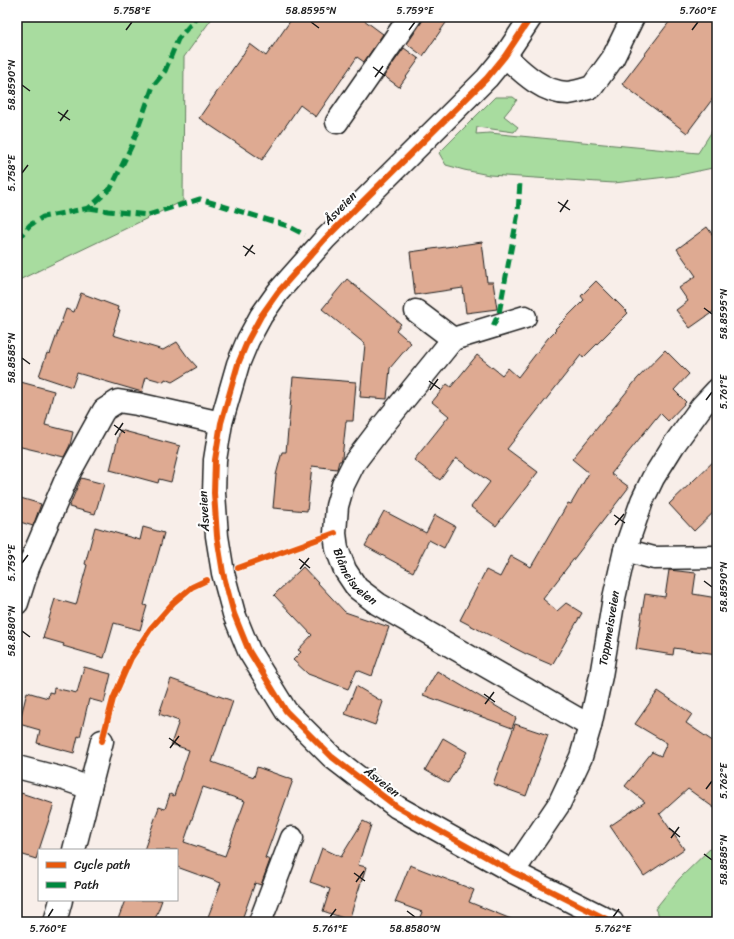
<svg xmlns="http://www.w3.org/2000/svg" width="734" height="939" font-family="Sriracha,sans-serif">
<rect width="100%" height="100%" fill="#f8eee9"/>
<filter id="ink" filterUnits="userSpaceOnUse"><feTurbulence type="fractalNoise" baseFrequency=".025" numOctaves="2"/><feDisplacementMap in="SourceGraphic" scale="8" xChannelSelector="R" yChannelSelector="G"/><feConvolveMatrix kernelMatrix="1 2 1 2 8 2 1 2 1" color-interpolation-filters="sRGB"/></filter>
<g filter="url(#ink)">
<!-- green -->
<path fill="#a8dc9f" stroke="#627c5e" d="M17,17H213L184,57L183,201L17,281Z
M495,97H513L517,100L504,116L518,127L514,132L477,127L476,134L490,133L520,136L698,153L714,128L717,126V167L675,176L614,183L489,175L464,170L446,165L439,153Z
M717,842V922H664L662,920L655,909L679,879Z"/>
<!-- building -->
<path fill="#deaa92" stroke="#1c1c1c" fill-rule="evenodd" d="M293,17H360L383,34L364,62L357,57L316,117L300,105L262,160L199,118L250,44L266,56Z
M425,17H450L423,56L407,44Z
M673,17H717V93L687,133L622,84Z
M404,48L419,59L399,87L384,76Z
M707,227L717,241V309L690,328L676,310L688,301L679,288L696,276L677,249Z
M482,242L487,282H493L497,309L466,313L463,288L415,295L410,252Z
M347,279L401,324L396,330L411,343L390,368L387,399L360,397L365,344L322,309Z
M596,281L628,313L583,358L581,355L507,449L538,472L496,526L471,507L490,482L456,458L440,480L414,460L449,416L432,402L447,384L451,387L477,355L502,375L508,368L518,377L548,338L556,330L555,329L584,300L581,296Z
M81,293L118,307L117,310L120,311L114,329H115L113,335L163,350L177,342L187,356L197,367L172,382L165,379L164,382L146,377L142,392L77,373L72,387L39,376L47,353L50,354L66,309L74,312Z
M665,350L689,374L674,390L686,402L668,421L660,413L611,474L629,487L543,599L557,611L566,603L582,613L552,665L526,654L460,620L486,570L500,577L511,556L531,567L568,503L571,504L589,473L572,459L637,379Z
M293,377L356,382L353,421H346L342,458L341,461H339L337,469L312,466L307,511L273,508L276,475L282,452H286Z
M17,381L54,391L45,425L73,432L70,445L64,457L17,446Z
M120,430L180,446L171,482L159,479L158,483L110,470Z
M717,458V509L694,531L669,504Z
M81,478L104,484L95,514L69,507Z
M17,497L41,504L33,526L17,521Z
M384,511L426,533L435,515L455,526L444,548L429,540L413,572L365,546Z
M95,527L140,540L143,527L164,533L144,605L147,606L140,630L114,623L104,658L63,646L64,644L43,638L55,599L76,605L87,565L85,564Z
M303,567L345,612L389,627L372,676L357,670L348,689L308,674L293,660L301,652L298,650L312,635L274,595Z
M669,570L696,573L693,594L717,598V654L674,648L673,655L636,649L645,594L665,597Z
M84,667L111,674L104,703L89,699L80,737L78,736L74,753L37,743L40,730L19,724L27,692L48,698L49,692L53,693L54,688L77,693Z
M437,671L516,718L512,728L423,695Z
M171,679L233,701L212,762L254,777L257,767L293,780L265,858L270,860L261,885L255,883L241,922H206L221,883L177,867V850H144L159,807L165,809L170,794L174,796L189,750L171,744L179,721L159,714ZM203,787L245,801L225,856L184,842Z
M356,686L383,702L375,725L345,714Z
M658,691L692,714L686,723L717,744V810L688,789L660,814L659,813L684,849L644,876L610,826L645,802L625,786L652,752L661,756L667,743L635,724Z
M515,724L548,735L526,796L493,784Z
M443,738L467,752L448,783L425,770Z
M21,793L54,804L36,859L17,853V806Z
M363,821L371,825L358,865L366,867L349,920L323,911L330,889L310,882L322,848L341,857Z
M410,865L474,890L469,902L516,921L515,922H418L422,912L395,902Z
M125,900H162L154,922H117Z"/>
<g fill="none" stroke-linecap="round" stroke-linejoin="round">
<!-- minor casing -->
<g stroke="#1c1c1c" stroke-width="25">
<g id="minor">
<path d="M531,17L505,56L487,78L325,239L278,292L261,316L248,340L238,364L221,423L215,460L214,493L217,536L223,573L234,614L249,651L286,711L332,757L397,807L513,872L612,922"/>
<path d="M505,56C522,72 543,93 568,93C576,92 585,89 592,87L613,58L633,17"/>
<path d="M337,122L410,17"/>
<path d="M416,311L453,339"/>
<path id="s1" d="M453,339L376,434L354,463L343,485L337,506L335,533L337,549L345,570L357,588L378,604L590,726"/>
<path d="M453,339L525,317"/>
<path d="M625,550L654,558L717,557"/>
<path d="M17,603L28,568L67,477L104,410L118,401L137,404L221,423"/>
<path d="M17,767L64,779L90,788"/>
<path d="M74,850L102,741"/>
<path id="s2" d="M513,872L559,804L581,757L590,726L601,676L614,598L625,550L642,501L653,478L673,446L702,406L717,390"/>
<path d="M55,922L61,900"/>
<path d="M260,922L292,838"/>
</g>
</g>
<!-- minor -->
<use href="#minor" stroke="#fff" stroke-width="22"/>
<!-- quiet -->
<path stroke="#00873e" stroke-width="5" stroke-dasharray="10 5" stroke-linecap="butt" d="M89,208L108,211L148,215L200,199L288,226L305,235
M17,240L30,225L43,217L89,208L111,188L132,145L153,86L165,71L178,39L197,17
M493,326L499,313L518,213L520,182"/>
<!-- cycleway casing -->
<g stroke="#fff" stroke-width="8">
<path id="cycleway" d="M531,17L505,56L487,78L325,239L278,292L261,316L248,340L238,364L221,423L215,460L214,493L217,536L223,573L234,614L249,651L286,711L332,757L397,807L513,872L612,922
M238,568L335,533
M102,741L113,699L131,658L151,628L173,603L192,587L207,580"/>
</g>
<!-- cycleway -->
<use href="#cycleway" stroke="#e8590c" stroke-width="6"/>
</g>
</g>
<!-- ticks -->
<path fill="none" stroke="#1c1c1c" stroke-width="1.5" d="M311,22L319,28M126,30L132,22M409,30L415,22M692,30L698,22M373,67L385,76M375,77L383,66M22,85L30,91M58,112L70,120M60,121L68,110M22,173L28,165M558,202L570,210M560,212L568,200M243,246L255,254M245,256L253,245M704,308L712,314M22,358L30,364M429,381L440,389M430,390L438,379M706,400L712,392M114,425L125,433M115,435L123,423M614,515L625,523M615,525L624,514M299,559L310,568M22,563L28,555M300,569L309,558M704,581L712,587M22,631L30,637M484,694L495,702M485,704L494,692M169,738L180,746M170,748L179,736M706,789L712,781M669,828L680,837M671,838L679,827M704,854L712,860M354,873L365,881M356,882L364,871M407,911L415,917M48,917L53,909M330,917L336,909M613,917L619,909"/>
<g text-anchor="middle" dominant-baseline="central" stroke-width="4" stroke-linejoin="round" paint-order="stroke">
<!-- street labels -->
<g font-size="12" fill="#1c1c1c" stroke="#fff">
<text transform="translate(340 208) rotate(-45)">Åsveien</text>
<text transform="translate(204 511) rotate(-93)">Åsveien</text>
<text stroke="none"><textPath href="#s1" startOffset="282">Blåmeisveien</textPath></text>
<text stroke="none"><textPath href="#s2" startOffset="266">Toppmeisveien</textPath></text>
<text transform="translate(382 782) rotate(38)">Åsveien</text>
</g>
</g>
<!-- margin -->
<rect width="734" height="939" fill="none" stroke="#fff" stroke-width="44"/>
<!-- legend -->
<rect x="38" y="849" width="140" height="52" fill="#ffffff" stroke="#a4a4a4"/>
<rect x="46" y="862" width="20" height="6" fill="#e8590c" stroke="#a4a4a4"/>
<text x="74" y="869" font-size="12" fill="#1c1c1c">Cycle path</text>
<rect x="46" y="882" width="20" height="6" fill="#00873e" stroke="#a4a4a4"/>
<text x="74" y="889" font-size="12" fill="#1c1c1c">Path</text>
<rect x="22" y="22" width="690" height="895" fill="none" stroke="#1c1c1c" stroke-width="1.5"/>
<g font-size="10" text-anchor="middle" fill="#1c1c1c">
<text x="132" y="14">5.758°E</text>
<text x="311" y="14">58.8595°N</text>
<text x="415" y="14">5.759°E</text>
<text x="698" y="14">5.760°E</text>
<text transform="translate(11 85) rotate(-90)" y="4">58.8590°N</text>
<text transform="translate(11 173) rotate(-90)" y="4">5.758°E</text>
<text transform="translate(723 314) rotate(-90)" y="4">58.8595°N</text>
<text transform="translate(11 358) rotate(-90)" y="4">58.8585°N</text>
<text transform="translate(723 392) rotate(-90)" y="4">5.761°E</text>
<text transform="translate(11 563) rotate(-90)" y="4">5.759°E</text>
<text transform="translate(723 587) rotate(-90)" y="4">58.8590°N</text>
<text transform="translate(11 631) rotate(-90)" y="4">58.8580°N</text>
<text transform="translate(723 781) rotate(-90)" y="4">5.762°E</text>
<text transform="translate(723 860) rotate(-90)" y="4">58.8585°N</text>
<text x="48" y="932">5.760°E</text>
<text x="330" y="932">5.761°E</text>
<text x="415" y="932">58.8580°N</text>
<text x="613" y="932">5.762°E</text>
</g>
</svg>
